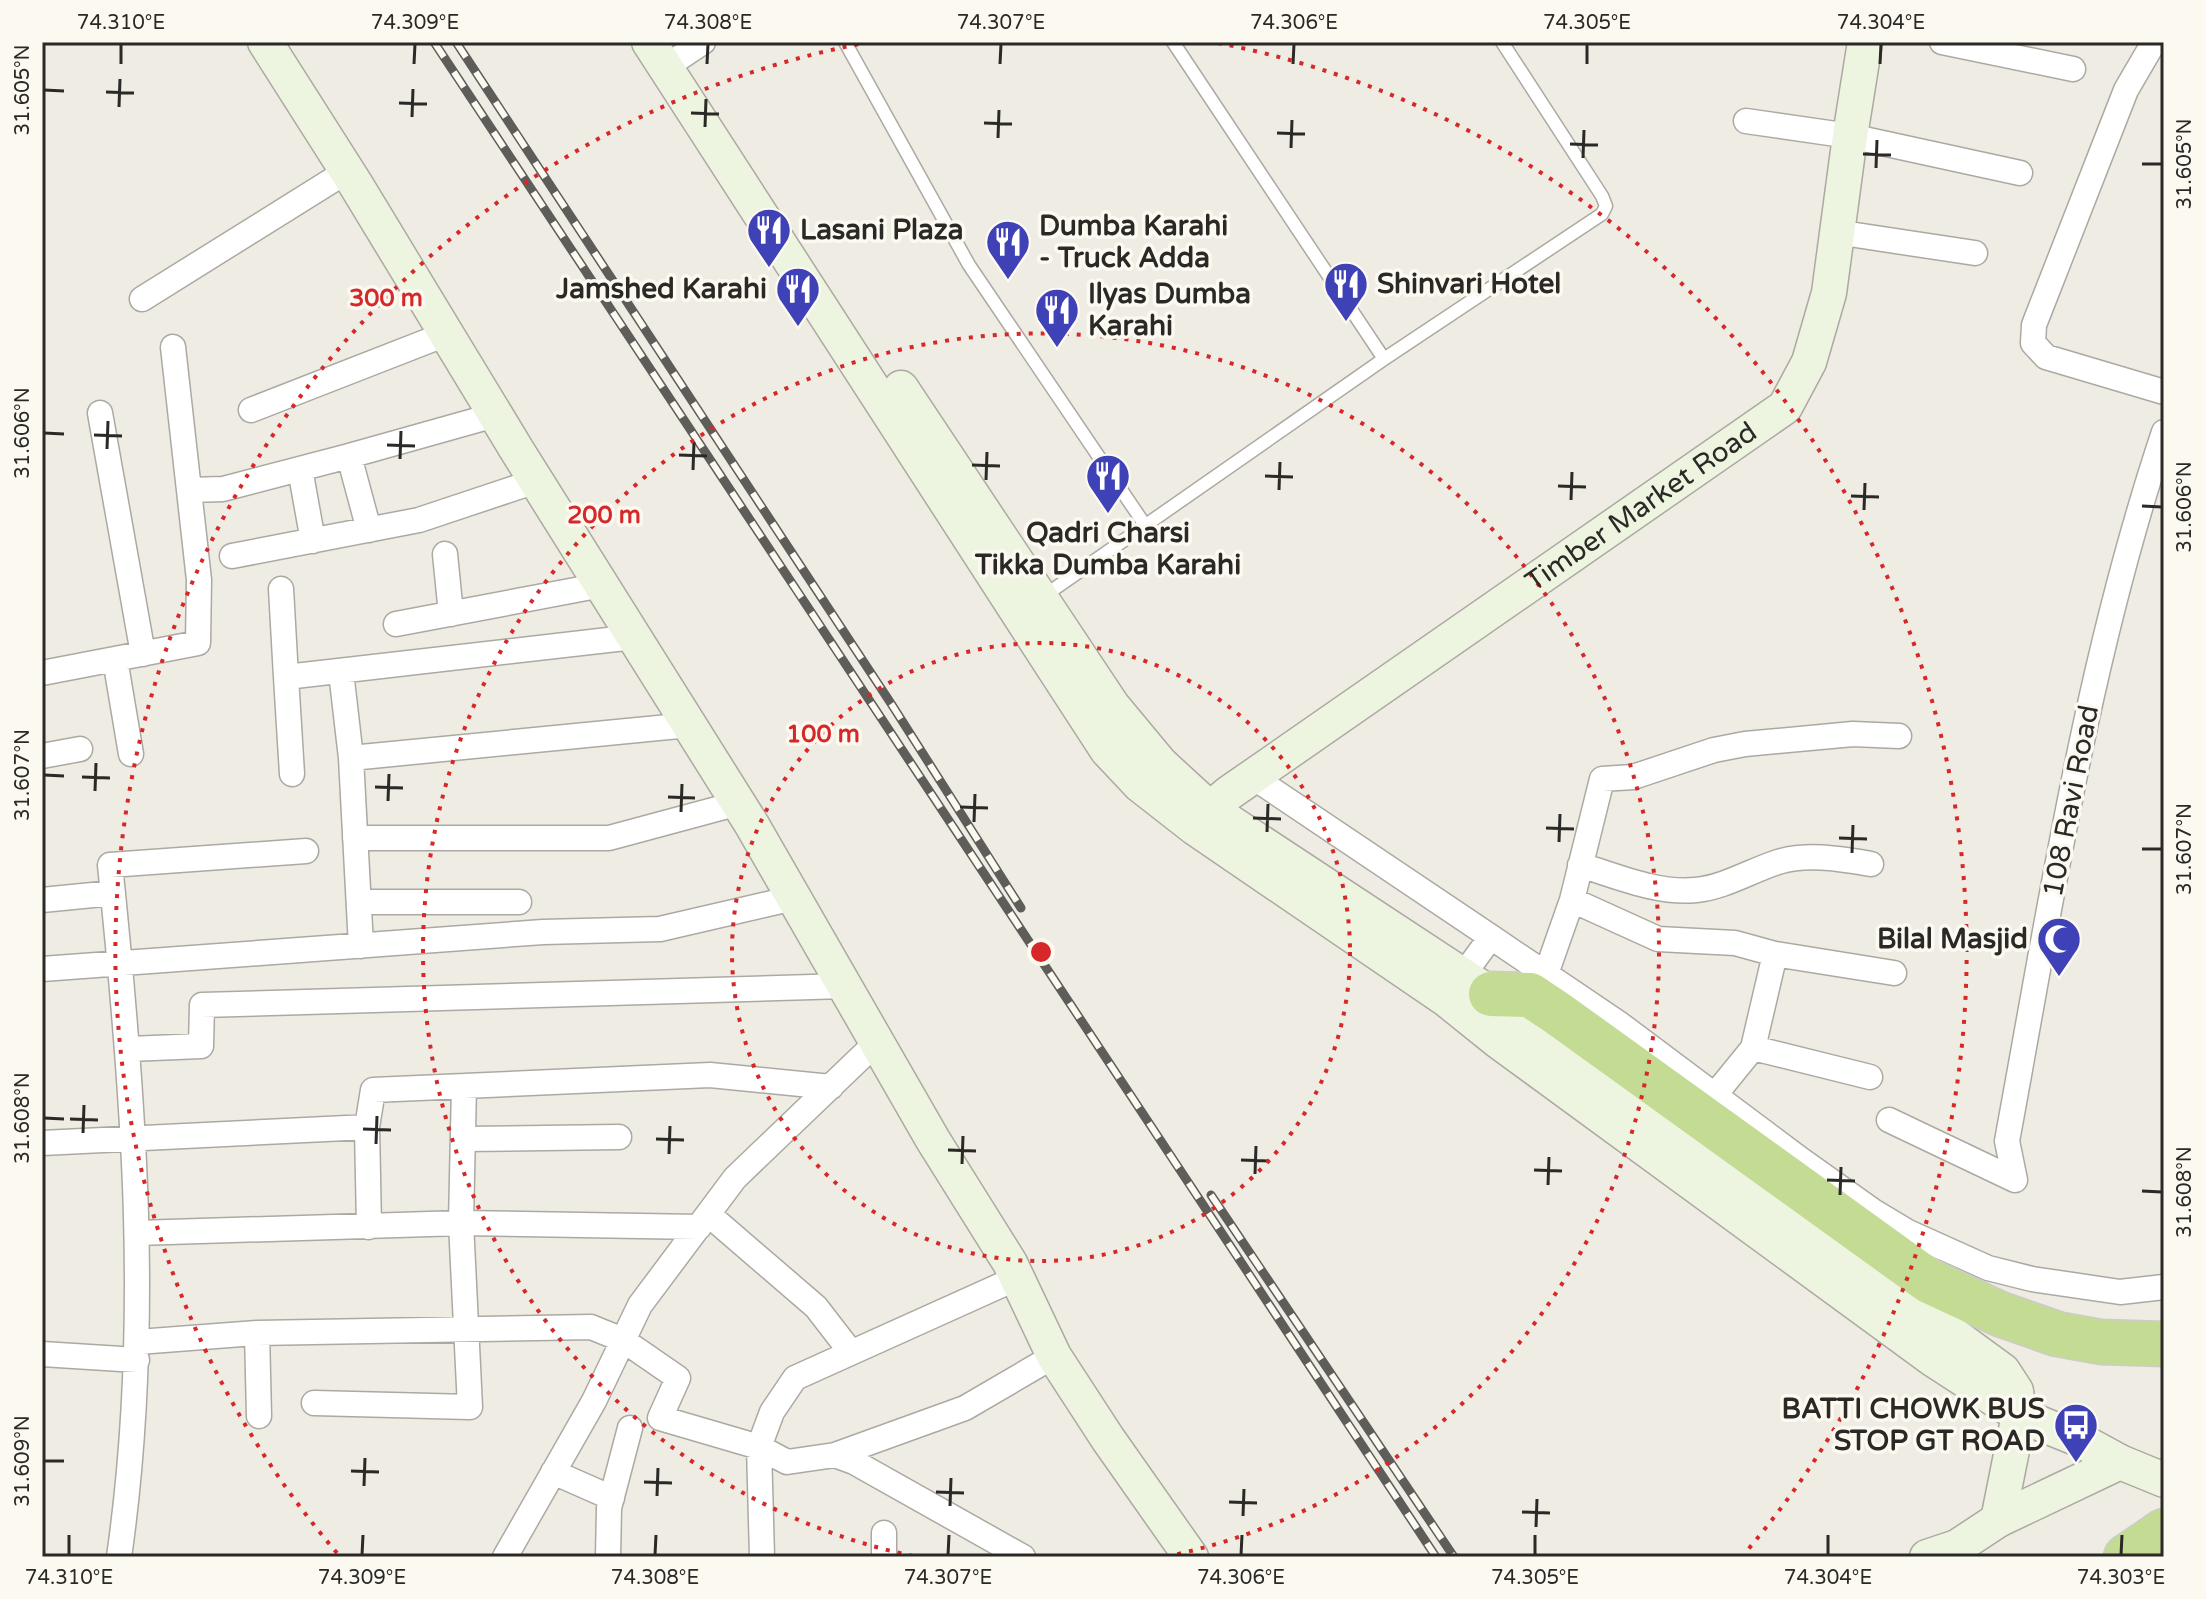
<svg xmlns="http://www.w3.org/2000/svg" width="2206" height="1599" font-family="'Varela Round',sans-serif">
<rect width="100%" height="100%" fill="#efece4"/>
<g fill="none" stroke-linecap="round" stroke-linejoin="round">
<!-- lane casing -->
<g stroke="#aca9a2" stroke-width="15">
<path id="lane" d="M845,42L969,265L1145,525
M1173,42L1384,359
M1044,596L1384,359L1602,214L1606,206L1602,196L1502,42"/>
</g>
<!-- street casing -->
<g stroke="#aca9a2" stroke-width="27">
<path id="street" d="M1942,42L2073,69
M2154,42L2126,90L2034,325L2033,343L2046,357L2164,392
M679,58L703,42
M1746,121L1850,136L2020,173
M1836,232L1975,253
M142,299L347,171
M251,410L446,334
M100,413L143,654
M300,469L313,541
M189,490L223,489L349,456
M369,530L349,456L495,415
M445,554L451,614
M232,556L419,520L536,481
M281,589L286,677
M396,624L602,585
M115,659L131,754
M341,672L351,758L361,946
M42,673L198,643L199,580L173,347
M42,756L80,749
M351,758L689,725
M292,774L286,677L634,637
M1253,777L1491,937
M355,838H609L739,803
M1580,865C1617,876 1657,894 1696,890C1725,887 1750,871 1778,862C1808,853 1840,859 1871,864
M42,900L113,893
M1572,900L1658,939L1735,943L1775,954L1894,973
M359,902H519
M42,969L543,932L660,929L794,898
M1546,974L1572,900L1602,779L1633,777L1714,750L1745,744L1853,734L1899,736
M1455,986L1491,937L1621,1025L1800,1159L1873,1211L1908,1232L1988,1268L2032,1279L2120,1292L2164,1287
M1753,1048L1870,1077
M129,1049L201,1046L202,1005L845,986
M1714,1096L1753,1048L1775,954
M1889,1120L2015,1180L2007,1141C2051,903 2087,662 2164,432
M367,1127L369,1227
M464,1139L619,1137
M42,1143L367,1127L373,1090L710,1075L831,1087
M708,1214L816,1307L850,1351
M137,1233L461,1223L699,1227
M257,1333L259,1416
M138,1342L257,1333L591,1327L623,1340L678,1378L660,1418L759,1447L787,1462L835,1455L854,1462L1023,1557
M42,1354L137,1360
M314,1403L470,1407L461,1223L464,1086
M835,1455L965,1408L1054,1356
M553,1472L612,1498
M884,1533V1557
M119,1557C152,1327 134,1096 110,865L306,851
M505,1557L594,1401L640,1305L735,1178L877,1042
M608,1557L609,1508L630,1428
M762,1557L759,1447L772,1412L795,1378L1017,1278"/>
</g>
<!-- secondary casing -->
<g stroke="#aca9a2" stroke-width="37">
<g id="secondary">
<path d="M265,42L356,185L518,452L752,825L933,1140L1010,1263L1054,1356L1108,1439L1191,1557"/>
<path d="M649,42L1055,670L1107,750L1140,785L1195,828L1447,1000L1498,1041L1934,1360L2019,1415L2076,1438L2120,1462L2164,1480"/>
<path d="M901,388L1112,705L1161,764L1210,809L1491,994L1516,1015L2003,1371L2016,1391L2019,1415L1998,1520"/>
<path id="s1" d="M1197,826L1210,809L1229,793L1785,407L1809,362L1829,293L1850,136L1865,42"/>
<path d="M1927,1557L1957,1547L1998,1520L2120,1462"/>
</g>
</g>
<!-- highway casing -->
<g stroke="#cccccb" stroke-width="47">
<path id="highway" d="M1491,994L1530,995L1557,1013L1929,1281L2000,1314L2057,1334L2101,1342L2164,1344
M2126,1557L2164,1531"/>
</g>
<!-- lane -->
<use href="#lane" stroke="#fff" stroke-width="12"/>
<!-- street -->
<use href="#street" stroke="#fff" stroke-width="24"/>
<!-- secondary -->
<use href="#secondary" stroke="#edf4df" stroke-width="34"/>
<!-- highway -->
<use href="#highway" stroke="#c4db93" stroke-width="44"/>
<!-- rail casing -->
<g stroke="#5f5d59" stroke-width="9">
<path id="rail" d="M434,42L1436,1557
M456,42L892,705L1021,908
M1211,1195L1454,1557"/>
</g>
<!-- rail -->
<use href="#rail" stroke="#fcf9f1" stroke-width="6" stroke-dasharray="18" stroke-linecap="butt"/>
</g>
<!-- ticks -->
<path fill="none" stroke="#2a2926" stroke-width="3" d="M121,64V44M414,64L415,44M707,64L708,44M1000,64L1001,44M1293,64L1294,44M1587,64V44M1880,64L1881,44M44,90L64,91M106,92L134,93M399,103L427,104M119,107L120,79M691,113L719,114M412,117L413,89M984,123L1012,124M705,127L706,99M1277,133L1305,134M998,138L999,110M1570,144L1598,145M1291,148L1292,120M1863,154L1891,155M1583,158L1584,130M2142,164H2162M1876,168L1877,140M44,433L64,434M94,435L122,436M387,445L415,446M107,449L108,421M679,455L707,456M400,459L401,431M972,465L1000,466M693,470L694,442M1265,476L1293,477M986,480L987,452M1558,486L1586,487M1279,490L1280,462M1851,496L1879,497M1571,500L1572,472M2142,506L2162,507M1864,510L1865,483M44,775L64,776M82,777L110,778M375,787L403,788M95,791L96,763M668,797L695,798M388,801L389,774M960,807L988,808M681,812L682,784M1253,818L1281,819M974,822L975,794M1546,828L1574,829M1267,832L1268,804M1839,838L1867,839M1559,842L1560,814M2142,849H2162M1852,853L1853,825M44,1118L64,1119M70,1119L98,1120M363,1129L391,1130M83,1133L84,1105M656,1139L684,1140M376,1144L377,1116M948,1150L976,1151M669,1154L670,1126M1241,1160L1269,1161M962,1164L963,1136M1534,1170L1562,1171M1255,1174L1256,1146M1827,1180L1855,1181M1548,1185L1549,1157M2142,1191L2162,1192M1840,1195L1841,1167M44,1461H64M351,1471L379,1472M644,1482L672,1483M364,1486L365,1458M936,1492L964,1493M657,1496L658,1468M1229,1502L1257,1503M950,1506L951,1478M1522,1512L1550,1513M1243,1516L1244,1489M1536,1527L1537,1499M69,1555V1535M362,1555L363,1535M655,1555L656,1535M948,1555L949,1535M1241,1555L1242,1535M1535,1555V1535M1828,1555V1535M2121,1555L2122,1535"/>
<!-- distance rings -->
<g fill="none" stroke="#d62828" stroke-width="4" stroke-dasharray="4 8">
<circle cx="1041" cy="952" r="309"/>
<path d="M913 1556A618 618 0 1 1 1169 1556"/>
<path d="M337 1553A926 926 0 0 1 864 43M1218 43A926 926 0 0 1 1745 1553"/>
</g>
<!-- icons -->
<defs>
<g id="restaurant-pin" transform="scale(2.3)"><path d="M0 17L-7.5 6A9.5 9.5 0 1 1 7.5 6Z" fill="#3f41b6" stroke="#fcf9f1"/><path d="M-5-6h1v4h1v-4h1v4h1v-4h1v5L-1.5 .5V6h-2V.5L-5-1ZM5-6V6H3V1.5H1.5Q1.5-4 5-6Z" fill="#fff"/></g>
<g id="mosque-pin" transform="scale(2.3)"><path d="M0 17L-7.5 6A9.5 9.5 0 1 1 7.5 6Z" fill="#3f41b6" stroke="#fcf9f1"/><path d="M3.5-4.9A6 6 0 1 0 3.5 4.9A5 5 0 1 1 3.5-4.9Z" fill="#fff"/></g>
<g id="bus-pin" transform="scale(2.3)"><path d="M0 17L-7.5 6A9.5 9.5 0 1 1 7.5 6Z" fill="#3f41b6" stroke="#fcf9f1"/><path d="M-5-6H5V4H4V6H2V4H-2V6H-4V4H-5ZM-3.5-4V0h7V-4ZM-3.5 1.2v1.5H-2V1.2ZM2 1.2v1.5H3.5V1.2Z" fill="#fff"/></g>
</defs>
<g fill-rule="evenodd">
<use href="#restaurant-pin" x="769" y="230"/>
<use href="#restaurant-pin" x="1008" y="242"/>
<use href="#restaurant-pin" x="1346" y="284"/>
<use href="#restaurant-pin" x="798" y="289"/>
<use href="#restaurant-pin" x="1057" y="310"/>
<use href="#restaurant-pin" x="1108" y="476"/>
<use href="#mosque-pin" x="2059" y="939"/>
<use href="#bus-pin" x="2076" y="1425"/>
</g>
<g text-anchor="middle" dominant-baseline="central" stroke-width="7" stroke-linejoin="round" paint-order="stroke">
<!-- poi labels -->
<g font-size="28" font-weight="bold" fill="#2a2926" stroke="#fcf9f1" text-anchor="start">
<text x="1039" y="226">Dumba Karahi<tspan x="1039" dy="32">- Truck Adda</tspan></text>
<text x="800" y="230">Lasani Plaza</text>
<text x="1377" y="284">Shinvari Hotel</text>
<text x="767" y="289" text-anchor="end">Jamshed Karahi</text>
<text x="1088" y="294">Ilyas Dumba<tspan x="1088" dy="32">Karahi</tspan></text>
<text x="1108" y="533" text-anchor="middle">Qadri Charsi<tspan x="1108" dy="32">Tikka Dumba Karahi</tspan></text>
<text x="2028" y="939" text-anchor="end">Bilal Masjid</text>
<text x="2045" y="1409" text-anchor="end">BATTI CHOWK BUS<tspan x="2045" dy="32">STOP GT ROAD</tspan></text>
</g>
<!-- street labels -->
<g font-size="28" fill="#2a2926" stroke="#fcf9f1">
<text stroke="none"><textPath href="#s1" startOffset="548">Timber Market Road</textPath></text>
<text transform="translate(2071 801) rotate(-79)">108 Ravi Road</text>
</g>
</g>
<circle cx="1041" cy="952" r="12" fill="#d62828" stroke="#fcf9f1" stroke-width="4"/>
<g font-size="24" text-anchor="middle" font-weight="bold" fill="#d62828" stroke="#fcf9f1" stroke-width="7" stroke-linejoin="round" paint-order="stroke">
<text x="386" y="306">300 m</text>
<text x="604" y="523">200 m</text>
<text x="823" y="742">100 m</text>
</g>
<!-- border -->
<rect width="2206" height="1599" fill="none" stroke="#fcf9f1" stroke-width="88"/>
<rect x="44" y="44" width="2118" height="1511" fill="none" stroke="#2a2926" stroke-width="3"/>
<g font-size="20" text-anchor="middle" fill="#2a2926">
<text x="121" y="29">74.310°E</text>
<text x="415" y="29">74.309°E</text>
<text x="708" y="29">74.308°E</text>
<text x="1001" y="29">74.307°E</text>
<text x="1294" y="29">74.306°E</text>
<text x="1587" y="29">74.305°E</text>
<text x="1881" y="29">74.304°E</text>
<text transform="translate(22 90) rotate(-90)" y="7">31.605°N</text>
<text transform="translate(2184 164) rotate(-90)" y="7">31.605°N</text>
<text transform="translate(22 433) rotate(-90)" y="7">31.606°N</text>
<text transform="translate(2184 507) rotate(-90)" y="7">31.606°N</text>
<text transform="translate(22 775) rotate(-90)" y="7">31.607°N</text>
<text transform="translate(2184 849) rotate(-90)" y="7">31.607°N</text>
<text transform="translate(22 1118) rotate(-90)" y="7">31.608°N</text>
<text transform="translate(2184 1192) rotate(-90)" y="7">31.608°N</text>
<text transform="translate(22 1461) rotate(-90)" y="7">31.609°N</text>
<text x="69" y="1584">74.310°E</text>
<text x="362" y="1584">74.309°E</text>
<text x="655" y="1584">74.308°E</text>
<text x="948" y="1584">74.307°E</text>
<text x="1241" y="1584">74.306°E</text>
<text x="1535" y="1584">74.305°E</text>
<text x="1828" y="1584">74.304°E</text>
<text x="2121" y="1584">74.303°E</text>
</g>
</svg>
